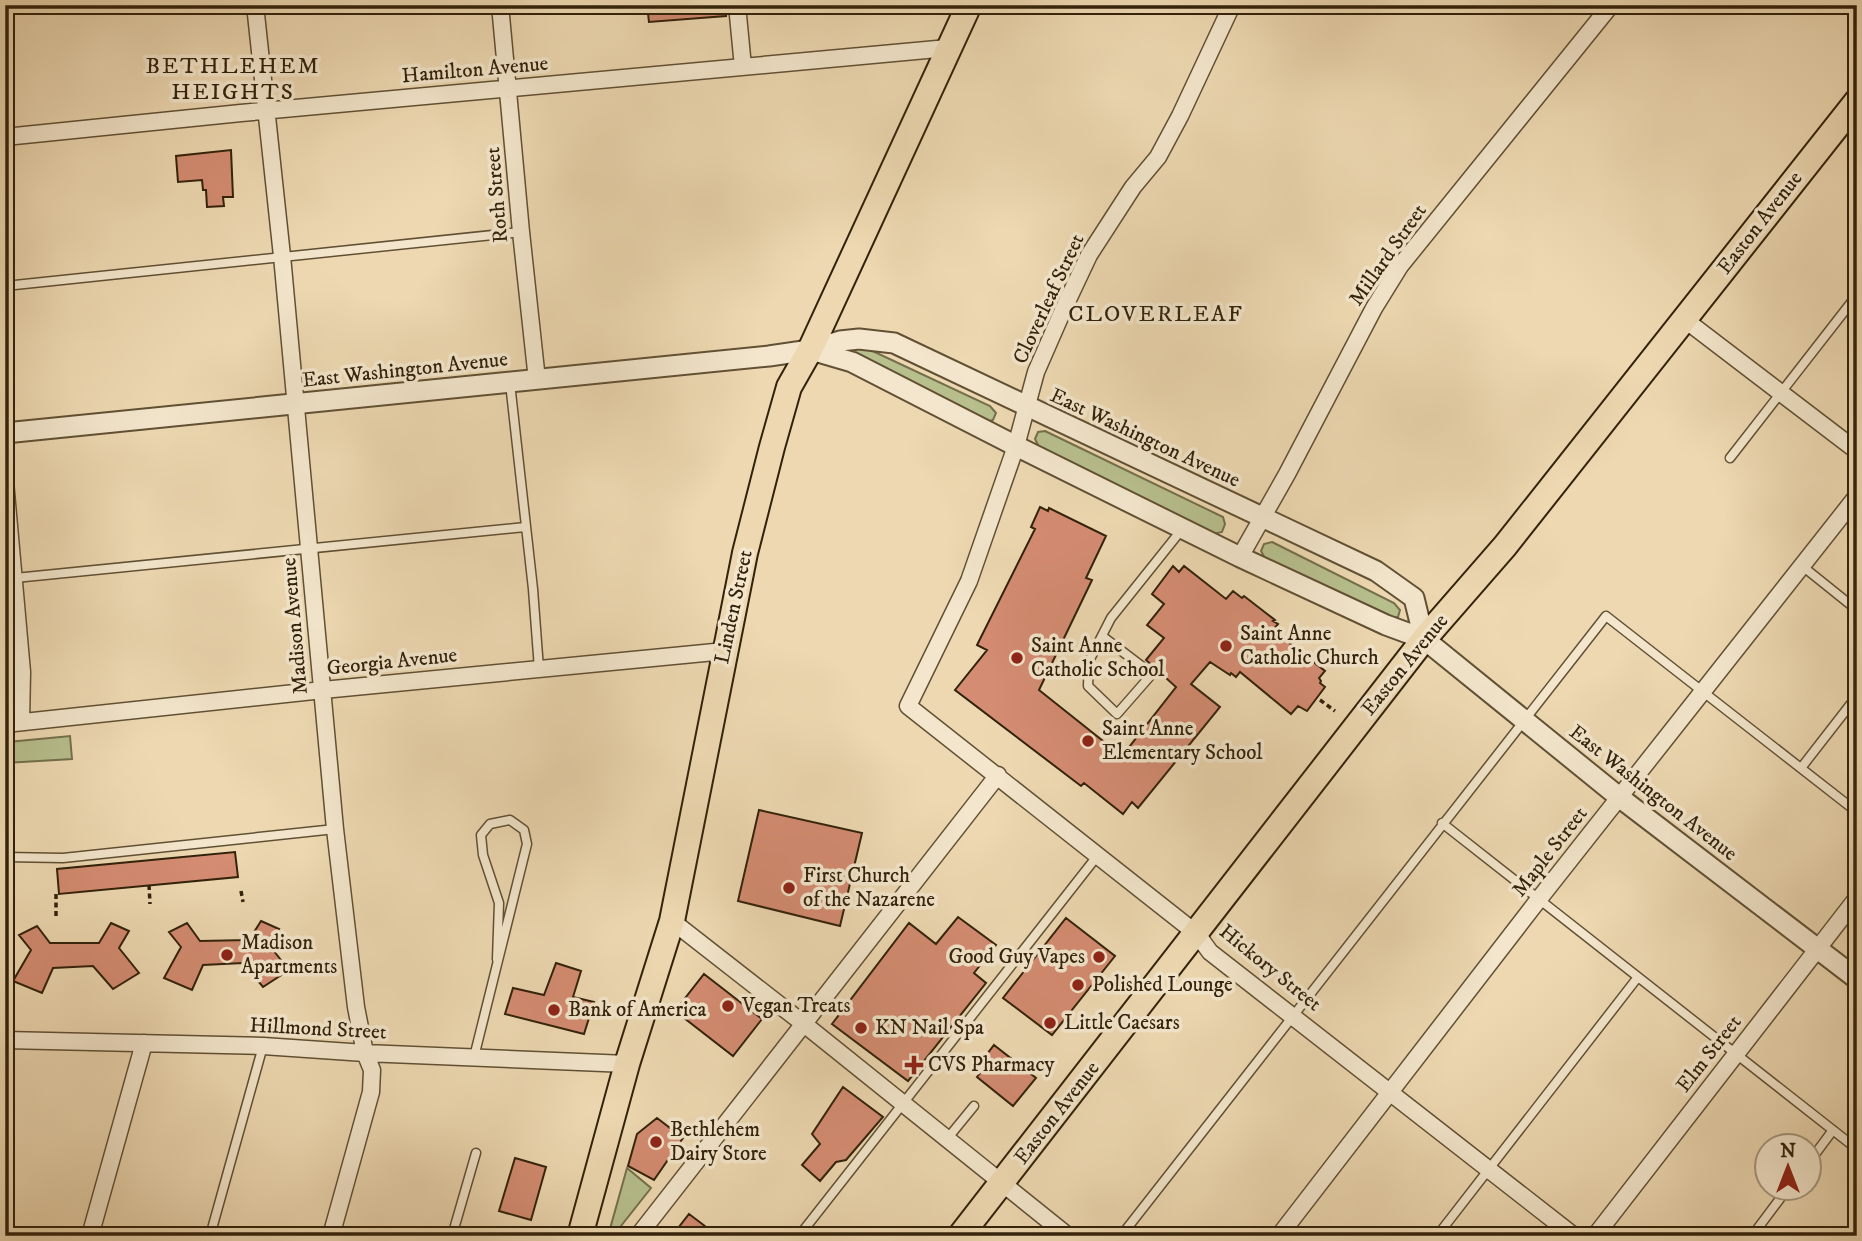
<svg xmlns="http://www.w3.org/2000/svg" width="1862" height="1241" font-family="'IM FELL DW Pica',serif">
<rect width="100%" height="100%" fill="#edd8b1"/>
<filter id="stains"><feTurbulence type="fractalNoise" baseFrequency=".00286" numOctaves="4"/><feColorMatrix values="0 0 0 0 .2 0 0 0 0 .09 0 0 0 0 .02 0 0 0 .5 -.17"/></filter>
<radialGradient id="worn" r=".72"><stop offset=".6" stop-color="#630" stop-opacity="0"/><stop offset="1" stop-color="#630" stop-opacity=".3"/></radialGradient>
<!-- green -->
<path fill="#b7bf8d" stroke="#74704c" stroke-width="2" d="M864,347L990,406L996,413L993,420L986,422L857,360L844,349Z
M1045,431L1223,517L1225,524L1222,532L1213,534L1039,447L1035,439L1038,432Z
M1272,542L1394,603L1400,610L1398,617L1391,618L1265,558L1261,551L1264,544Z
M70,736L72,759L5,763V744L8,742Z
M627,1168L651,1188L613,1236H608Z"/>
<!-- building -->
<path fill="#d48c72" stroke="#32220b" stroke-width="2" d="M647,5H726V16L649,22Z
M231,150L233,197H223L224,206L207,207L206,190H203L202,180L178,182L176,156Z
M1040,507L1048,511L1049,508L1106,536L1086,578L1092,580L1039,690L1122,756L1176,687L1146,660L1164,638L1147,625L1164,604L1152,594L1173,566L1179,572L1184,566L1226,599L1233,591L1242,598L1244,596L1275,620L1273,621L1278,624L1273,630L1325,671L1319,678L1321,681L1320,683L1325,687L1307,711L1298,706L1291,714L1240,672L1236,677L1231,673L1230,675L1210,662L1191,684L1220,707L1138,808L1132,802L1123,814L1084,783L1081,786L955,690L987,650L977,645L1035,529L1031,527Z
M759,810L862,833L840,926L738,901Z
M235,852L238,877L59,894L57,869Z
M958,917L996,945L974,973L986,983L908,1081L832,1024L909,923L936,944Z
M1066,918L1115,956L1052,1035L1003,998Z
M261,921L279,929L269,945L289,970L263,987L243,963L203,965L192,990L164,978L181,947L169,932L187,923L200,941L249,940Z
M111,923L129,931L119,948L139,973L113,989L93,966L53,968L42,993L13,981L31,950L19,935L37,926L50,943H99Z
M556,963L581,971L573,997L594,1002L584,1034L505,1014L513,988L544,995Z
M704,974L762,1019L733,1056L675,1011Z
M994,1045L1036,1078L1013,1106L977,1077L980,1073L976,1070L982,1063L981,1062Z
M843,1087L883,1117L846,1160L836,1162L820,1181L802,1165L820,1144L812,1134Z
M657,1118L683,1138L654,1180L628,1166L637,1134Z
M515,1158L546,1167L531,1220L499,1211Z
M689,1214L718,1236H672Z"/>
<g fill="none" stroke-linecap="round" stroke-linejoin="round">
<!-- service casing -->
<g stroke="#615034" stroke-width="11">
<path id="service" d="M5,286L521,232
M510,383L533,589L539,669
M1730,458L1857,295
M1801,565L1857,610
M5,579L525,527
M1102,636L1152,674L1117,714L1088,686L1089,661L1111,618L1183,528
M1801,768L1857,696
M1442,823L1857,1149
M5,857L63,858L335,829
M474,1057L527,844L524,830L510,820L490,824L481,835L483,855L499,903L497,959
M947,1139L974,1106
M1810,1161L1833,1130
M210,1236L263,1046
M452,1236L476,1153
M799,1236L1098,855
M1121,1236L1606,616L1857,812
M1437,1236L1638,977
M1752,1236L1788,1188"/>
</g>
<!-- minor casing -->
<g stroke="#615034" stroke-width="19">
<path id="minor" d="M255,5L282,256L335,829L356,1007L365,1053L372,1070L371,1092L331,1236
M500,5L521,232L537,380
M737,5L743,67
M1232,5L1180,116L1158,157L1133,187L1089,255L1064,308L1036,372L1016,446L969,581L908,706L1197,934L1210,952L1574,1236
M5,137L241,113L948,48
M1684,319L1857,451
M5,481L22,672L21,722
M1240,557L1287,474L1374,308L1400,266L1611,5
M5,724L323,690L725,651
M672,921L804,1024L1068,1236
M5,1040L263,1046L365,1053L627,1064
M90,1236L144,1043
M638,1236L998,775
M1279,1236L1539,899L1857,496
M1595,1236L1857,898"/>
</g>
<!-- tertiary casing -->
<g stroke="#615034" stroke-width="23">
<path id="tertiary" d="M811,350L852,362L1016,446L1240,557L1386,625L1424,639L1619,797L1857,979
M5,433L769,356L810,350L840,341L859,339L894,343L1376,571L1414,598L1424,639"/>
</g>
<!-- primary casing -->
<g stroke="#32220b" stroke-width="28">
<path id="primary" d="M580,1236L627,1064L672,921L745,553L772,447L789,387L810,350L969,5
M960,1236L1424,639L1505,546L1857,101"/>
</g>
<!-- path -->
<path stroke="#32220b" stroke-width="3.5" stroke-dasharray="5 3.5" stroke-linecap="butt" d="M1320,700L1335,711
M149,885L150,904
M241,891L243,902
M56,894V916"/>
<!-- service -->
<use href="#service" stroke="#f3e6cc" stroke-width="8"/>
<!-- minor -->
<use href="#minor" stroke="#f3e6cc" stroke-width="16"/>
<!-- tertiary -->
<use href="#tertiary" stroke="#f3e6cc" stroke-width="19"/>
<!-- primary -->
<use href="#primary" stroke="#edd8b1" stroke-width="24"/>
</g>
<!-- markers -->
<g fill="#8f2418" stroke="#f3e6cc" stroke-width="2.5">
<circle cx="1226" cy="646" r="7"/>
<circle cx="1017" cy="658" r="7"/>
<circle cx="1088" cy="741" r="7"/>
<circle cx="789" cy="888" r="7"/>
<circle cx="227" cy="955" r="7"/>
<circle cx="1099" cy="957" r="7"/>
<circle cx="1078" cy="985" r="7"/>
<circle cx="728" cy="1006" r="7"/>
<circle cx="554" cy="1010" r="7"/>
<circle cx="1050" cy="1023" r="7"/>
<circle cx="861" cy="1028" r="7"/>
<path d="M910.5 1054.5h7v7h7v7h-7v7h-7v-7h-7v-7h7z"/>
<circle cx="656" cy="1142" r="7"/>
</g>
<g text-anchor="middle" dominant-baseline="central" stroke-width="7" stroke-linejoin="round" paint-order="stroke">
<!-- street labels -->
<g font-size="21" fill="#32220b" stroke="#f3e6cc">
<text transform="translate(475 70) rotate(-5)">Hamilton Avenue</text>
<text transform="translate(497 195) rotate(-95)">Roth Street</text>
<text transform="translate(1760 223) rotate(-52)">Easton Avenue</text>
<text transform="translate(1388 255) rotate(-55)">Millard Street</text>
<text transform="translate(1049 299) rotate(-65)">Cloverleaf Street</text>
<text transform="translate(405 370) rotate(-6)">East Washington Avenue</text>
<text transform="translate(1145 438) rotate(25)">East Washington Avenue</text>
<text transform="translate(734 607) rotate(-78)">Linden Street</text>
<text transform="translate(295 626) rotate(-95)">Madison Avenue</text>
<text transform="translate(392 662) rotate(-6)">Georgia Avenue</text>
<text transform="translate(1405 665) rotate(-51)">Easton Avenue</text>
<text transform="translate(1653 793) rotate(38)">East Washington Avenue</text>
<text transform="translate(1550 852) rotate(-52)">Maple Street</text>
<text transform="translate(1270 968) rotate(39)">Hickory Street</text>
<text transform="translate(318 1029) rotate(3)">Hillmond Street</text>
<text transform="translate(1709 1054) rotate(-52)">Elm Street</text>
<text transform="translate(1057 1113) rotate(-52)">Easton Avenue</text>
</g>
<!-- poi labels -->
<g font-size="21" fill="#32220b" stroke="#f3e6cc" text-anchor="start">
<text x="1240" y="634">Saint Anne<tspan x="1240" dy="24">Catholic Church</tspan></text>
<text x="1031" y="646">Saint Anne<tspan x="1031" dy="24">Catholic School</tspan></text>
<text x="1102" y="729">Saint Anne<tspan x="1102" dy="24">Elementary School</tspan></text>
<text x="803" y="876">First Church<tspan x="803" dy="24">of the Nazarene</tspan></text>
<text x="241" y="943">Madison<tspan x="241" dy="24">Apartments</tspan></text>
<text x="1085" y="957" text-anchor="end">Good Guy Vapes</text>
<text x="1092" y="985">Polished Lounge</text>
<text x="742" y="1006">Vegan Treats</text>
<text x="568" y="1010">Bank of America</text>
<text x="1064" y="1023">Little Caesars</text>
<text x="875" y="1028">KN Nail Spa</text>
<text x="928" y="1065">CVS Pharmacy</text>
<text x="670" y="1130">Bethlehem<tspan x="670" dy="24">Dairy Store</tspan></text>
</g>
<!-- neighbourhood labels -->
<g font-size="23" letter-spacing="2" fill="#32220b" stroke="#f3e6cc">
<text x="233" y="66">BETHLEHEM<tspan x="233" dy="26">HEIGHTS</tspan></text>
<text x="1156" y="314">CLOVERLEAF</text>
</g>
</g>
<!-- margin -->
<rect width="1862" height="1241" fill="none" stroke="#edd8b1" stroke-width="28"/>
<rect x="7" y="7" width="1848" height="1227" fill="none" stroke="#32220b" stroke-width="3.5"/>
<rect x="14" y="14" width="1834" height="1213" fill="none" stroke="#32220b" stroke-width="2"/>
<!-- north arrow -->
<g transform="translate(1788 1167)"><circle r="33" fill="#f3e6cc" stroke="#a6987f" stroke-width="2"/>
<path d="M0-5L12 26L0 18L-12 26Z" fill="#8f2418"/>
<text y="-10" font-size="19" font-weight="bold" text-anchor="middle" fill="#32220b">N</text>
</g>
<rect width="100%" height="100%" filter="url(#stains)"/>
<rect width="100%" height="100%" fill="url(#worn)"/>
</svg>
